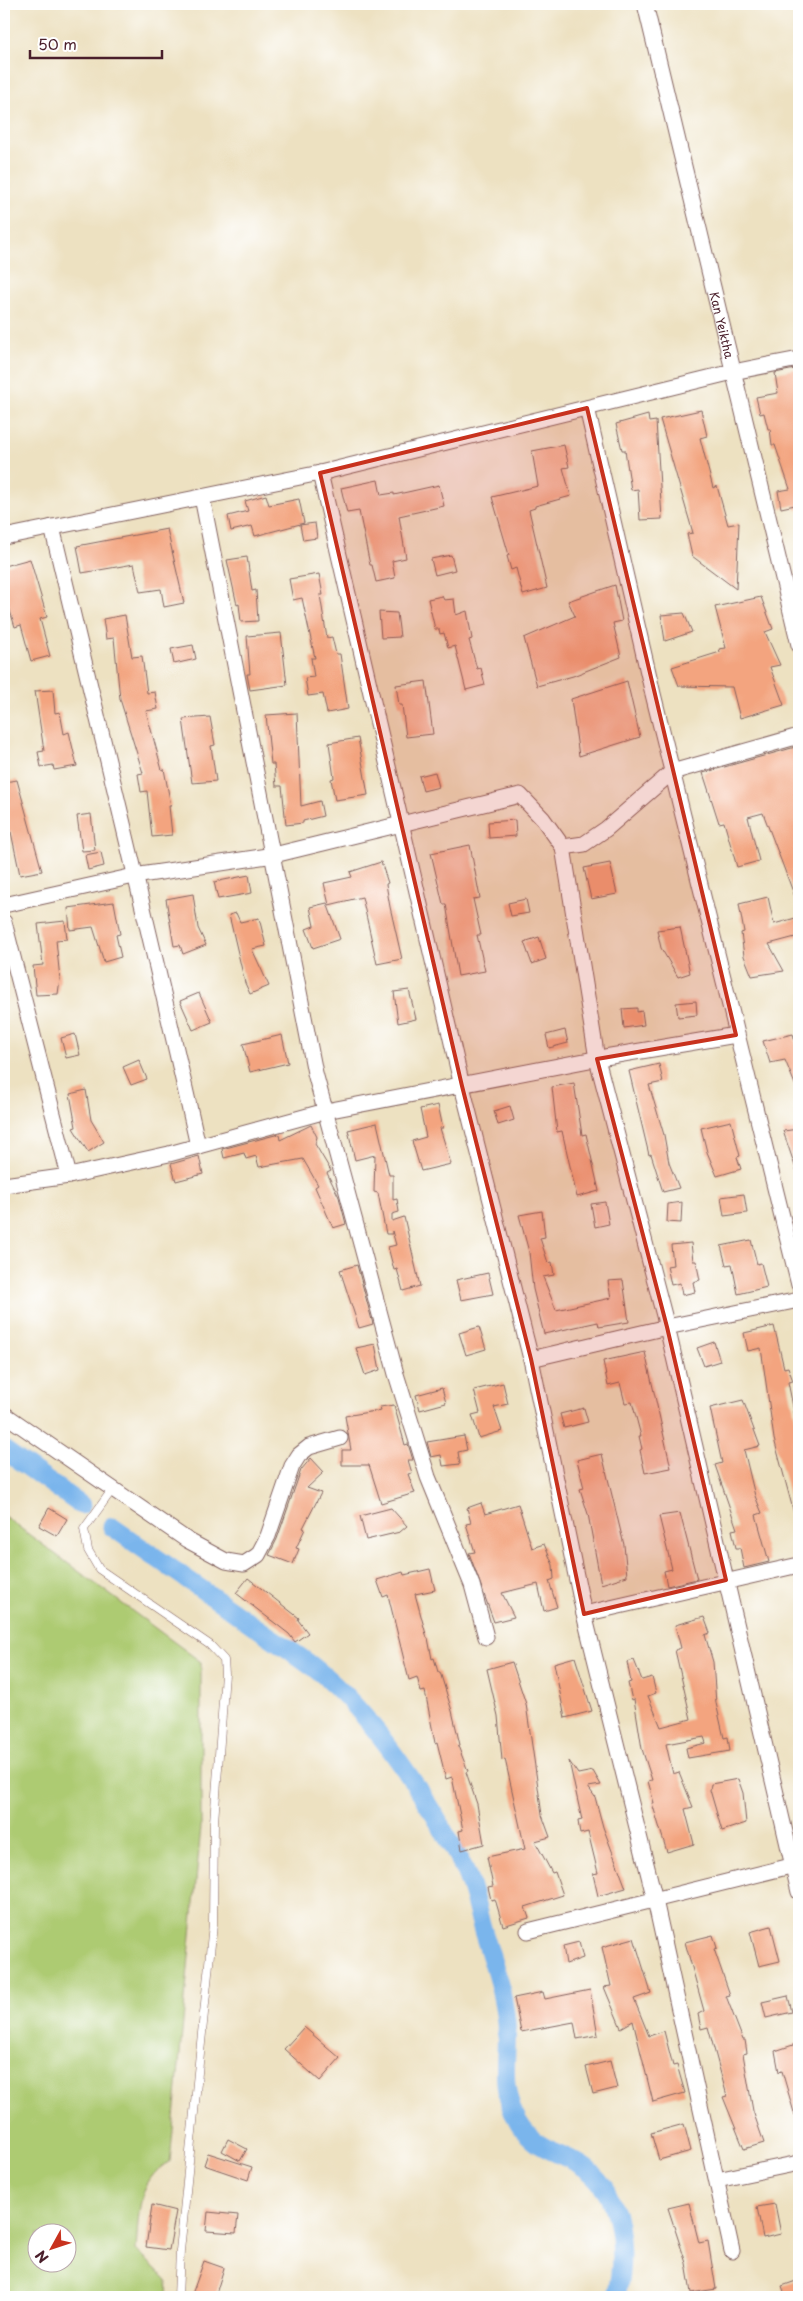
<svg xmlns="http://www.w3.org/2000/svg" width="803" height="2301" font-family="'Playpen Sans',sans-serif">
<rect width="100%" height="100%" fill="#fff"/>
<filter id="ink" filterUnits="userSpaceOnUse"><feTurbulence type="fractalNoise" baseFrequency=".02" numOctaves="2"/><feDisplacementMap in="SourceGraphic" scale="10" xChannelSelector="R" yChannelSelector="G"/><feConvolveMatrix kernelMatrix="1 2 1 2 8 2 1 2 1" color-interpolation-filters="sRGB"/></filter>
<filter id="wash" filterUnits="userSpaceOnUse"><feTurbulence type="fractalNoise" baseFrequency=".0096" numOctaves="4" result="noise"/><feDisplacementMap in="SourceGraphic" scale="20" xChannelSelector="R" yChannelSelector="G"/><feGaussianBlur stdDeviation="1.12" result="paint"/><feColorMatrix in="noise" values="0 0 0 0 0 0 0 0 0 0 0 0 0 0 0 0 0 1.4 0 .05"/><feComposite in="paint" operator="in"/></filter>
<g filter="url(#wash)">
<rect width="100%" height="100%" fill="#ede1c1"/>
<!-- grass -->
<path fill="#adcb72" stroke="#7c754e" fill-rule="evenodd" d="M4,1516L201,1662V1827L170,2162C136,2178 139,2218 136,2250L167,2280L166,2297H4ZM38,2234H68V2264H38Z"/>
<g fill="none" stroke-linecap="round" stroke-linejoin="round">
<!-- canal -->
<path stroke="#7ab5ec" stroke-width="19" d="M4,1450L81,1505
M112,1527C158,1559 204,1591 250,1623C271,1638 294,1652 315,1668C373,1714 431,1803 464,1869C473,1888 477,1911 483,1931C492,1960 503,1991 506,2022C509,2059 497,2086 519,2123C535,2149 555,2150 579,2164C623,2189 626,2253 616,2297"/>
</g>
<g id="blocks">
<!-- building -->
<path fill="#f3a47f" d="M795,369V371H799V509L796,510L795,505L781,508L778,491L790,489L775,445H772L770,429H768L764,413L760,414L756,397L778,393L775,373Z
M701,410L707,436L700,438L713,488L717,486L728,525L739,523L736,589L692,556L687,534L693,533L660,419Z
M648,415L649,422L656,421L662,519L640,520L638,489L631,490L625,450H622L616,424Z
M564,445L569,467L563,468L571,496L535,506V508L529,510L547,588L523,595L516,568L511,570L507,556L509,555L492,497L538,486L532,451Z
M378,480L381,495L394,493V495L439,485L444,506L399,516L406,558L392,561L395,578L376,582L372,565H370L359,511L347,513L341,488Z
M266,495L269,505L299,499L304,523L255,536L252,526L231,531L228,516L248,511L245,501Z
M315,523L317,538L303,540L300,525Z
M167,529L184,603L164,607L161,589L140,592L134,564L82,573L77,546Z
M451,555L455,570L435,575L431,559Z
M247,557L252,591L256,590L258,621L241,622L239,604L237,605L227,560Z
M30,559L47,617L40,619L50,656L31,661L21,625L15,627L4,591V566Z
M319,574L323,595H320L327,638L332,637L336,654H340L348,709L327,713L323,694L308,696L305,678L314,677L311,658H315L302,598L293,600L289,579Z
M615,585L622,621L613,623L621,657L573,676L537,686L524,638L575,616L568,601Z
M442,596L444,600L454,599L456,615L467,611L472,639L469,640L477,669L481,668L485,685L466,690L455,646L448,648L444,633L440,634L439,629H435L428,599Z
M761,597L773,629L765,632L780,665L770,667L784,705L740,718L732,687L679,686L672,667L720,652L719,649L726,648L715,607Z
M379,612L397,613L400,637L381,638Z
M684,613L692,632L665,641L661,615Z
M125,615L132,657L142,656L147,693L155,692L158,709L146,711L162,770L164,769L171,806H169L172,835L152,837L147,791L141,792L138,774L143,773L120,699L114,638L106,639L103,619Z
M281,633L287,685L250,690L247,674H250L247,636Z
M193,645L196,659L174,664L171,649Z
M426,681L433,734L406,737L402,705H399L396,685Z
M627,681L640,737L579,756L571,699Z
M53,690L55,713L60,712L64,734L69,732L77,766L54,770L53,765L41,767L38,752L44,751L35,691Z
M297,713L301,806L320,801L323,816L303,821V823L286,825L282,786H276L274,764H271L266,715Z
M210,717L215,745L211,746L216,781L192,783L183,719Z
M358,738L368,795L335,800L331,779L334,778L329,743Z
M799,746V905H798L763,813L748,817L759,861L737,867L724,822L719,823L703,773Z
M435,772L439,787L423,791L419,776Z
M17,780L42,871L20,875L11,832L4,833V782Z
M91,814L95,850L82,851L77,816Z
M515,820L516,836L489,838L488,822Z
M470,845L480,898L473,899L481,935H477L485,971L458,976L446,904H443L431,853Z
M101,852L104,866L88,870L85,855Z
M381,862L388,883L386,884L390,907L402,959L377,964L362,897L329,905L324,883L352,877L350,872Z
M610,863L617,894L591,899L584,868Z
M249,875L252,893L218,899L214,882Z
M193,894L198,928L206,945L183,954L180,945L174,946L166,899Z
M768,897L774,924L799,917V936L769,944L784,971L752,976L744,956L741,933L744,932L739,904Z
M526,899L529,913L511,916L508,903Z
M114,902L120,934L116,935L121,957L104,962L93,927L70,930L68,908Z
M327,903L340,939L313,948L306,929L314,926L310,907Z
M236,913L240,922L259,918L266,946L252,949L269,986L250,994L245,983L229,915Z
M65,921L67,939L56,940L60,979L58,994L36,995L33,966L43,965L38,924Z
M680,927L690,973L678,977L661,948L657,930Z
M539,937L546,959L532,964L524,942Z
M409,990L416,1019L398,1023L394,992Z
M199,993L212,1022L193,1030L180,1001Z
M696,1001L697,1015L678,1017L676,1003Z
M637,1008V1012L642,1011L644,1025L624,1028L622,1009Z
M565,1030L568,1043L549,1048L546,1035Z
M75,1034L80,1055L66,1058L61,1038Z
M793,1034L799,1054V1094L785,1060L770,1063L763,1041Z
M282,1035L288,1063L250,1072L243,1044Z
M139,1060L147,1079L131,1085L123,1067Z
M659,1064L663,1082L649,1085L664,1135L669,1163L679,1188L663,1192L651,1154L649,1155L629,1071Z
M574,1083L582,1135L586,1134L599,1191L577,1197L562,1131L557,1132L552,1087Z
M86,1090L91,1120L104,1142L88,1152L73,1128L76,1127L70,1094Z
M438,1105L443,1128H440L451,1164L421,1171L412,1141L426,1137L420,1109Z
M510,1106L514,1120L498,1125L494,1111Z
M731,1121L740,1156L737,1157L741,1169L717,1176L707,1152L701,1128Z
M377,1123L389,1175H393V1200L397,1199L399,1212L392,1214V1221L404,1217L420,1286L403,1291L397,1269L394,1270L388,1247L396,1245L392,1231V1234H386L378,1193L374,1192L375,1155L355,1160L348,1130Z
M311,1125L317,1137L315,1144L331,1171L327,1173L339,1197L346,1224L333,1228L315,1187L318,1185L303,1159L259,1167L256,1156L246,1159L244,1153L224,1158L222,1149L279,1134L280,1140Z
M799,1129V1172H797L783,1131Z
M199,1156L203,1174L176,1181L171,1164Z
M744,1194L747,1213L724,1216L721,1197Z
M605,1202L609,1224L595,1227L591,1204Z
M682,1202L681,1223L667,1222L668,1204Z
M542,1211L545,1237L540,1238L548,1263L552,1262L554,1275L543,1277L556,1310L611,1298L608,1281L623,1280L629,1322L599,1327L598,1322L544,1334L533,1289L529,1252L519,1215Z
M751,1240L757,1264L761,1263L767,1287L738,1294L732,1264L726,1265L721,1246Z
M691,1243L693,1261H696L700,1280L693,1282L695,1292L682,1295L680,1283L671,1285L667,1266L673,1265L671,1245Z
M357,1265L373,1324L359,1328L340,1270Z
M488,1273L493,1294L461,1300L456,1280Z
M774,1326L784,1368L788,1367L793,1381L788,1382L799,1436V1516L795,1517L774,1439L761,1348L748,1351L744,1333Z
M479,1327L486,1349L466,1355L459,1333Z
M714,1342L720,1361L704,1366L697,1348Z
M375,1344L380,1370L365,1375L356,1348Z
M645,1352L671,1468L645,1473L640,1450L642,1449L639,1436H641L632,1402L625,1403L620,1383L608,1386L603,1361Z
M503,1383L508,1404L494,1407L502,1431L479,1438L472,1415L480,1413L474,1390Z
M442,1388L446,1403L420,1410L416,1395Z
M743,1400L760,1446L744,1450L755,1496L762,1513L756,1515L769,1562L744,1568L740,1548H736L732,1530L737,1529L715,1465L722,1463L710,1408Z
M394,1405L405,1445L408,1444L413,1460H408L412,1473L408,1474L415,1493L381,1503L369,1465H342V1450H351L345,1416L381,1410L380,1407Z
M584,1408L588,1422L564,1428L560,1414Z
M464,1436L467,1450L458,1452L460,1464L443,1466L441,1455L431,1457L427,1442Z
M602,1454L624,1545L627,1576L601,1584L588,1514L580,1489L584,1488L577,1460Z
M311,1458L324,1472L307,1488L321,1493L303,1528L305,1529L296,1548L299,1549L293,1564L269,1555L277,1539L301,1470Z
M481,1503L485,1514L518,1504L532,1548L544,1544L553,1565L554,1579L549,1581L557,1607L544,1611L538,1584L502,1593L514,1617L494,1622L469,1553L475,1552L466,1524L471,1523L467,1508Z
M49,1508L67,1519L57,1536L39,1526Z
M391,1508L407,1526L400,1532L366,1540L360,1516Z
M680,1513L697,1579L667,1586L664,1571L672,1569L659,1516Z
M430,1569L435,1590L415,1594L427,1638H428L432,1659L434,1658L438,1672H440L452,1711L460,1745L458,1746L468,1771L466,1772L477,1804L484,1844L462,1850L459,1831L463,1830L452,1777L446,1779L437,1742L435,1743L425,1691L421,1692L417,1677L409,1680L388,1595L383,1597L377,1580L403,1572L404,1575Z
M248,1578L299,1618L298,1620L308,1633L295,1642L289,1634L236,1593Z
M704,1617L710,1633L705,1635L713,1662L716,1703L724,1738L728,1737L730,1751L688,1758L686,1748L706,1743L704,1737L666,1744L673,1774L679,1772L693,1807L685,1809L694,1844L667,1852L652,1803H654L648,1781L652,1780L642,1749L634,1699L632,1700L628,1683L631,1682L627,1662L634,1660L642,1680L652,1677L656,1693L648,1696L661,1727L691,1719L675,1650L681,1648L675,1625Z
M575,1657L592,1711L565,1718L554,1663Z
M512,1662L526,1704L542,1815L550,1837L535,1841L552,1873L555,1872L563,1895L525,1907L529,1918L503,1926L495,1899L491,1900L488,1887L493,1886L487,1857L525,1849L505,1759L502,1760L498,1716L487,1669Z
M569,1761L578,1774L593,1771L601,1785L588,1787L595,1797L603,1827L626,1888L598,1896L593,1874L598,1873L588,1832L580,1834L578,1821L582,1820Z
M738,1779L743,1793L746,1823L722,1831L710,1790L711,1784Z
M771,1926L780,1961L759,1966L750,1932Z
M713,1935L717,1948L714,1949L730,1995L726,1996L743,2040H745L747,2053L743,2054L753,2111L764,2143L744,2149L723,2097L727,2096L708,2027L701,2029L698,2014L704,2011L685,1942Z
M634,1938L651,1993L634,1999L649,2036L664,2031L673,2066L677,2065L685,2093L653,2102L633,2021L621,2028L604,1987L611,1986L602,1947Z
M579,1942L583,1958L566,1964L563,1946Z
M590,1990L598,2035L577,2039L574,2022L521,2032L514,1998L543,1992L545,1999Z
M788,1996L792,2012L766,2018L762,2002Z
M304,2027L340,2058L320,2081L284,2049Z
M799,2043V2115L795,2116L782,2071L779,2072L775,2051Z
M610,2061L617,2088L593,2094L586,2067Z
M684,2124L691,2151L659,2160L651,2133Z
M228,2139L247,2149L240,2161L222,2151Z
M208,2153L252,2167L248,2180L204,2165Z
M689,2203L699,2243L708,2241L716,2289L691,2293L686,2263L668,2208Z
M775,2204L781,2234L763,2238L757,2207Z
M152,2205L176,2211L169,2250L146,2247Z
M208,2212L238,2215L236,2233L206,2231Z
M204,2261L224,2268L215,2297H191Z
M796,2281L799,2297H786L782,2286Z"/>
</g>
</g>
<g filter="url(#ink)">
<use href="#blocks" fill-opacity="0" stroke="#836360" stroke-width="1"/>
<g fill="none" stroke-linecap="round" stroke-linejoin="round">
<!-- service casing -->
<g stroke="#836360" stroke-width="9">
<path id="service" d="M112,1490L84,1529L88,1550L99,1569L210,1645L224,1660L225,1674L214,1822L213,1924L180,2251L178,2297"/>
</g>
<!-- minor casing -->
<g stroke="#836360" stroke-width="17">
<g id="minor">
<path id="s1" d="M645,4L799,645"/>
<path d="M587,408L653,694L799,1285"/>
<path d="M320,473L462,1086L531,1359L584,1614L655,1900L732,2251"/>
<path d="M202,497L315,1073L396,1374L428,1477L472,1585L486,1637"/>
<path d="M52,527C101,734 152,939 198,1146"/>
<path d="M4,537L320,473L733,372L799,359"/>
<path d="M563,847L584,844L606,829L672,772L799,736"/>
<path d="M4,905L134,876L274,855L520,795L543,819L563,847L597,1059L667,1327L799,1892"/>
<path d="M4,922L69,1176L169,1154L326,1111L605,1057L736,1035"/>
<path d="M4,1185L69,1176"/>
<path d="M531,1359L667,1327L799,1300"/>
<path d="M4,1414L187,1540L226,1561L244,1564L258,1555L268,1536L292,1466L299,1455L309,1447L340,1438"/>
<path d="M584,1614L799,1565"/>
<path d="M528,1931L799,1864"/>
<path d="M717,2180L799,2163"/>
</g>
</g>
<!-- service -->
<use href="#service" stroke="#fff" stroke-width="8"/>
<!-- minor -->
<use href="#minor" stroke="#fff" stroke-width="15"/>
</g>
</g>
<!-- marked area -->
<path fill="#c8321e" fill-opacity="0.2" stroke="#c8321e" stroke-width="4" stroke-linejoin="round" d="M587,408L736,1035L597,1059L667,1327L726,1580L584,1614L531,1359L462,1086L320,473Z"/>
<g text-anchor="middle" dominant-baseline="central" stroke-width="4" stroke-linejoin="round" paint-order="stroke">
<!-- street labels -->
<g font-size="12" fill="#4a1f2b" stroke="#fff">
<text stroke="none"><textPath href="#s1" startOffset="330">Kan Yeiktha</textPath></text>
</g>
</g>
<!-- margin -->
<rect width="803" height="2301" fill="none" stroke="#fff" stroke-width="20"/>
<!-- north arrow -->
<g transform="translate(52 2248) rotate(230)"><circle r="24" fill="#ffffff" stroke="#b7a5aa"/>
<path d="M0-4L9 19L0 12L-9 19Z" fill="#c8321e"/>
<text y="-8" font-size="14" font-weight="bold" text-anchor="middle" fill="#4a1f2b">N</text>
</g>
<!-- scale -->
<path d="M30 50v8h132v-8" fill="none" stroke="#4a1f2b" stroke-width="2.5"/>
<text x="38" y="50" font-size="15" fill="#4a1f2b" stroke="#ffffff" stroke-width="4" paint-order="stroke">50 m</text>
</svg>
